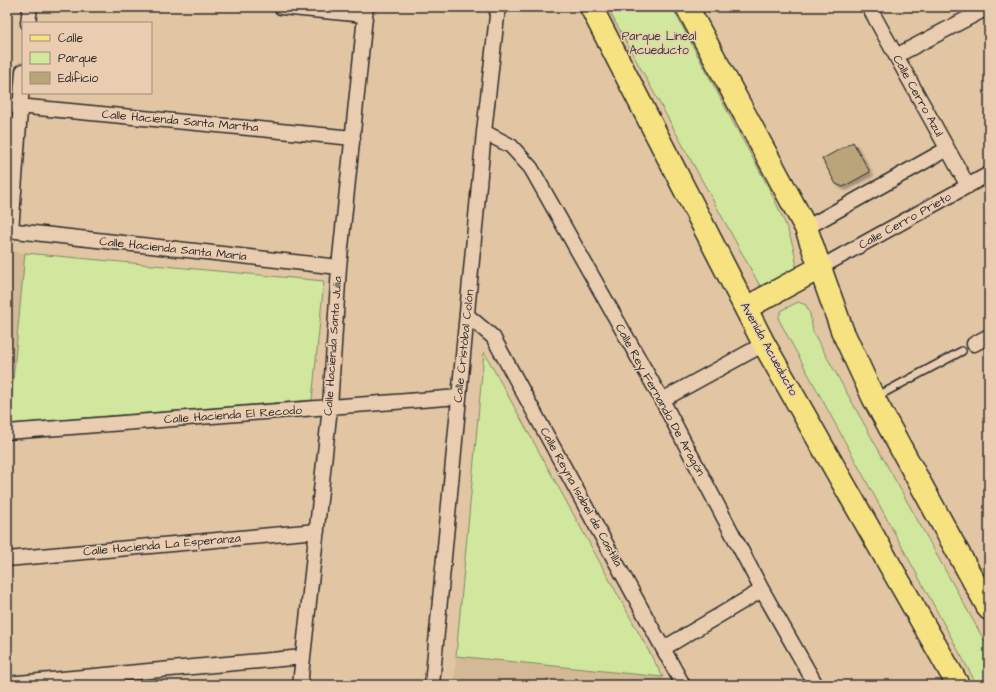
<svg xmlns="http://www.w3.org/2000/svg" width="996" height="692" font-family="'Architects Daughter',sans-serif">
<defs>
<filter id="shadow"><feDropShadow dx="3.5" dy="3.5" stdDeviation="1" flood-color="#0004"/></filter>
</defs>
<rect width="100%" height="100%" fill="#e2c6a4"/>
<filter id="ink" filterUnits="userSpaceOnUse"><feTurbulence type="fractalNoise" baseFrequency=".025" numOctaves="2"/><feDisplacementMap in="SourceGraphic" scale="8" xChannelSelector="R" yChannelSelector="G"/><feConvolveMatrix kernelMatrix="1 2 1 2 8 2 1 2 1" color-interpolation-filters="sRGB"/></filter>
<g filter="url(#ink)">
<!-- built -->
<path fill="#d3b995" d="M7,251L25,253L9,424H7Z
M456,656L663,677L667,685H454Z"/>
<!-- green -->
<path fill="#d0e79d" stroke="#7e8964" d="M607,7H672C693,47 715,87 736,128C753,159 799,236 796,269L760,286Z
M25,253L324,281L312,400L9,424Z
M798,302L806,305L810,314L813,332L989,649V685H977L779,320V316L782,310Z
M484,352L663,677L456,656Z"/>
<!-- building -->
<path fill="#baa57a" stroke="#2b2b2b" filter="url(#shadow)" d="M853,142L870,172L843,187L836,184L822,159Z"/>
<g fill="none" stroke-linecap="round" stroke-linejoin="round">
<!-- lane casing -->
<g stroke="#2b2b2b" stroke-width="10">
<path id="lane" d="M876,397L962,351"/>
</g>
<!-- street casing -->
<g stroke="#2b2b2b" stroke-width="17">
<path id="street" d="M281,7L365,15
M869,7L968,186
M28,23L30,7
M896,56L989,7
M7,105L353,138
M484,132L511,146L531,168L662,400L762,590L816,685
M806,228L947,149
M7,230L339,267
M11,231L23,71
M821,267L989,174
M468,316L493,337L683,685
M974,344L989,336
M662,400L764,344
M7,432L459,397
M7,559L317,531
M664,648L762,590
M7,684L303,657
M300,685L330,407L339,267L366,7
M432,685L484,132L498,7"/>
</g>
<!-- primary casing -->
<g stroke="#2b2b2b" stroke-width="25">
<path id="primary" d="M591,7L764,344L958,685
M687,7L806,228L842,330L874,399L989,609
M746,308L821,267"/>
</g>
<!-- lane -->
<use href="#lane" stroke="#eacdb1" stroke-width="7"/>
<!-- street -->
<use href="#street" stroke="#eacdb1" stroke-width="14"/>
<!-- primary -->
<use href="#primary" stroke="#f7e281" stroke-width="22"/>
</g>
</g>
<g text-anchor="middle" dominant-baseline="central" stroke-width="3" stroke-linejoin="round" paint-order="stroke">
<!-- park labels -->
<g font-size="12" fill="#3c3e36" stroke="#eacdb1">
<text x="659" y="36">Parque Lineal<tspan x="659" dy="14">Acueducto</tspan></text>
</g>
<!-- street labels -->
<g font-size="12" fill="#2b2b2b" stroke="#eacdb1">
<text transform="translate(918 96) rotate(61)">Calle Cerro Azul</text>
<text transform="translate(180 121) rotate(5)">Calle Hacienda Santa Martha</text>
<text transform="translate(905 221) rotate(-29)">Calle Cerro Prieto</text>
<text transform="translate(173 249) rotate(6)">Calle Hacienda Santa María</text>
<text transform="translate(333 346) rotate(-86)">Calle Hacienda Santa Julia</text>
<text transform="translate(464 346) rotate(-84)">Calle Cristóbal Colón</text>
<text transform="translate(769 349) rotate(61)">Avenida Acueducto</text>
<text transform="translate(660 400) rotate(61)">Calle Rey Fernando De Aragón</text>
<text transform="translate(233 415) rotate(-4)">Calle Hacienda El Recodo</text>
<text transform="translate(581 497) rotate(61)">Calle Reyna Isabel de Castilla</text>
<text transform="translate(162 545) rotate(-5)">Calle Hacienda La Esperanza</text>
</g>
</g>
<!-- margin -->
<rect width="996" height="692" fill="none" stroke="#eacdb1" stroke-width="24"/>
<rect x="12" y="12" width="972" height="668" fill="none" stroke="#2b2b2b" stroke-width="1.5" filter="url(#ink)"/>
<!-- legend -->
<rect x="22" y="22" width="130" height="72" fill="#eacdb1" stroke="#9e8c7b"/>
<rect x="30" y="35" width="20" height="6" fill="#f7e281" stroke="#9e8c7b"/>
<text x="58" y="42" font-size="12" fill="#2b2b2b">Calle</text>
<rect x="30" y="52" width="20" height="12" fill="#d0e79d" stroke="#9e8c7b"/>
<text x="58" y="62" font-size="12" fill="#2b2b2b">Parque</text>
<rect x="30" y="72" width="20" height="12" fill="#baa57a" stroke="#9e8c7b"/>
<text x="58" y="82" font-size="12" fill="#2b2b2b">Edificio</text>
</svg>
